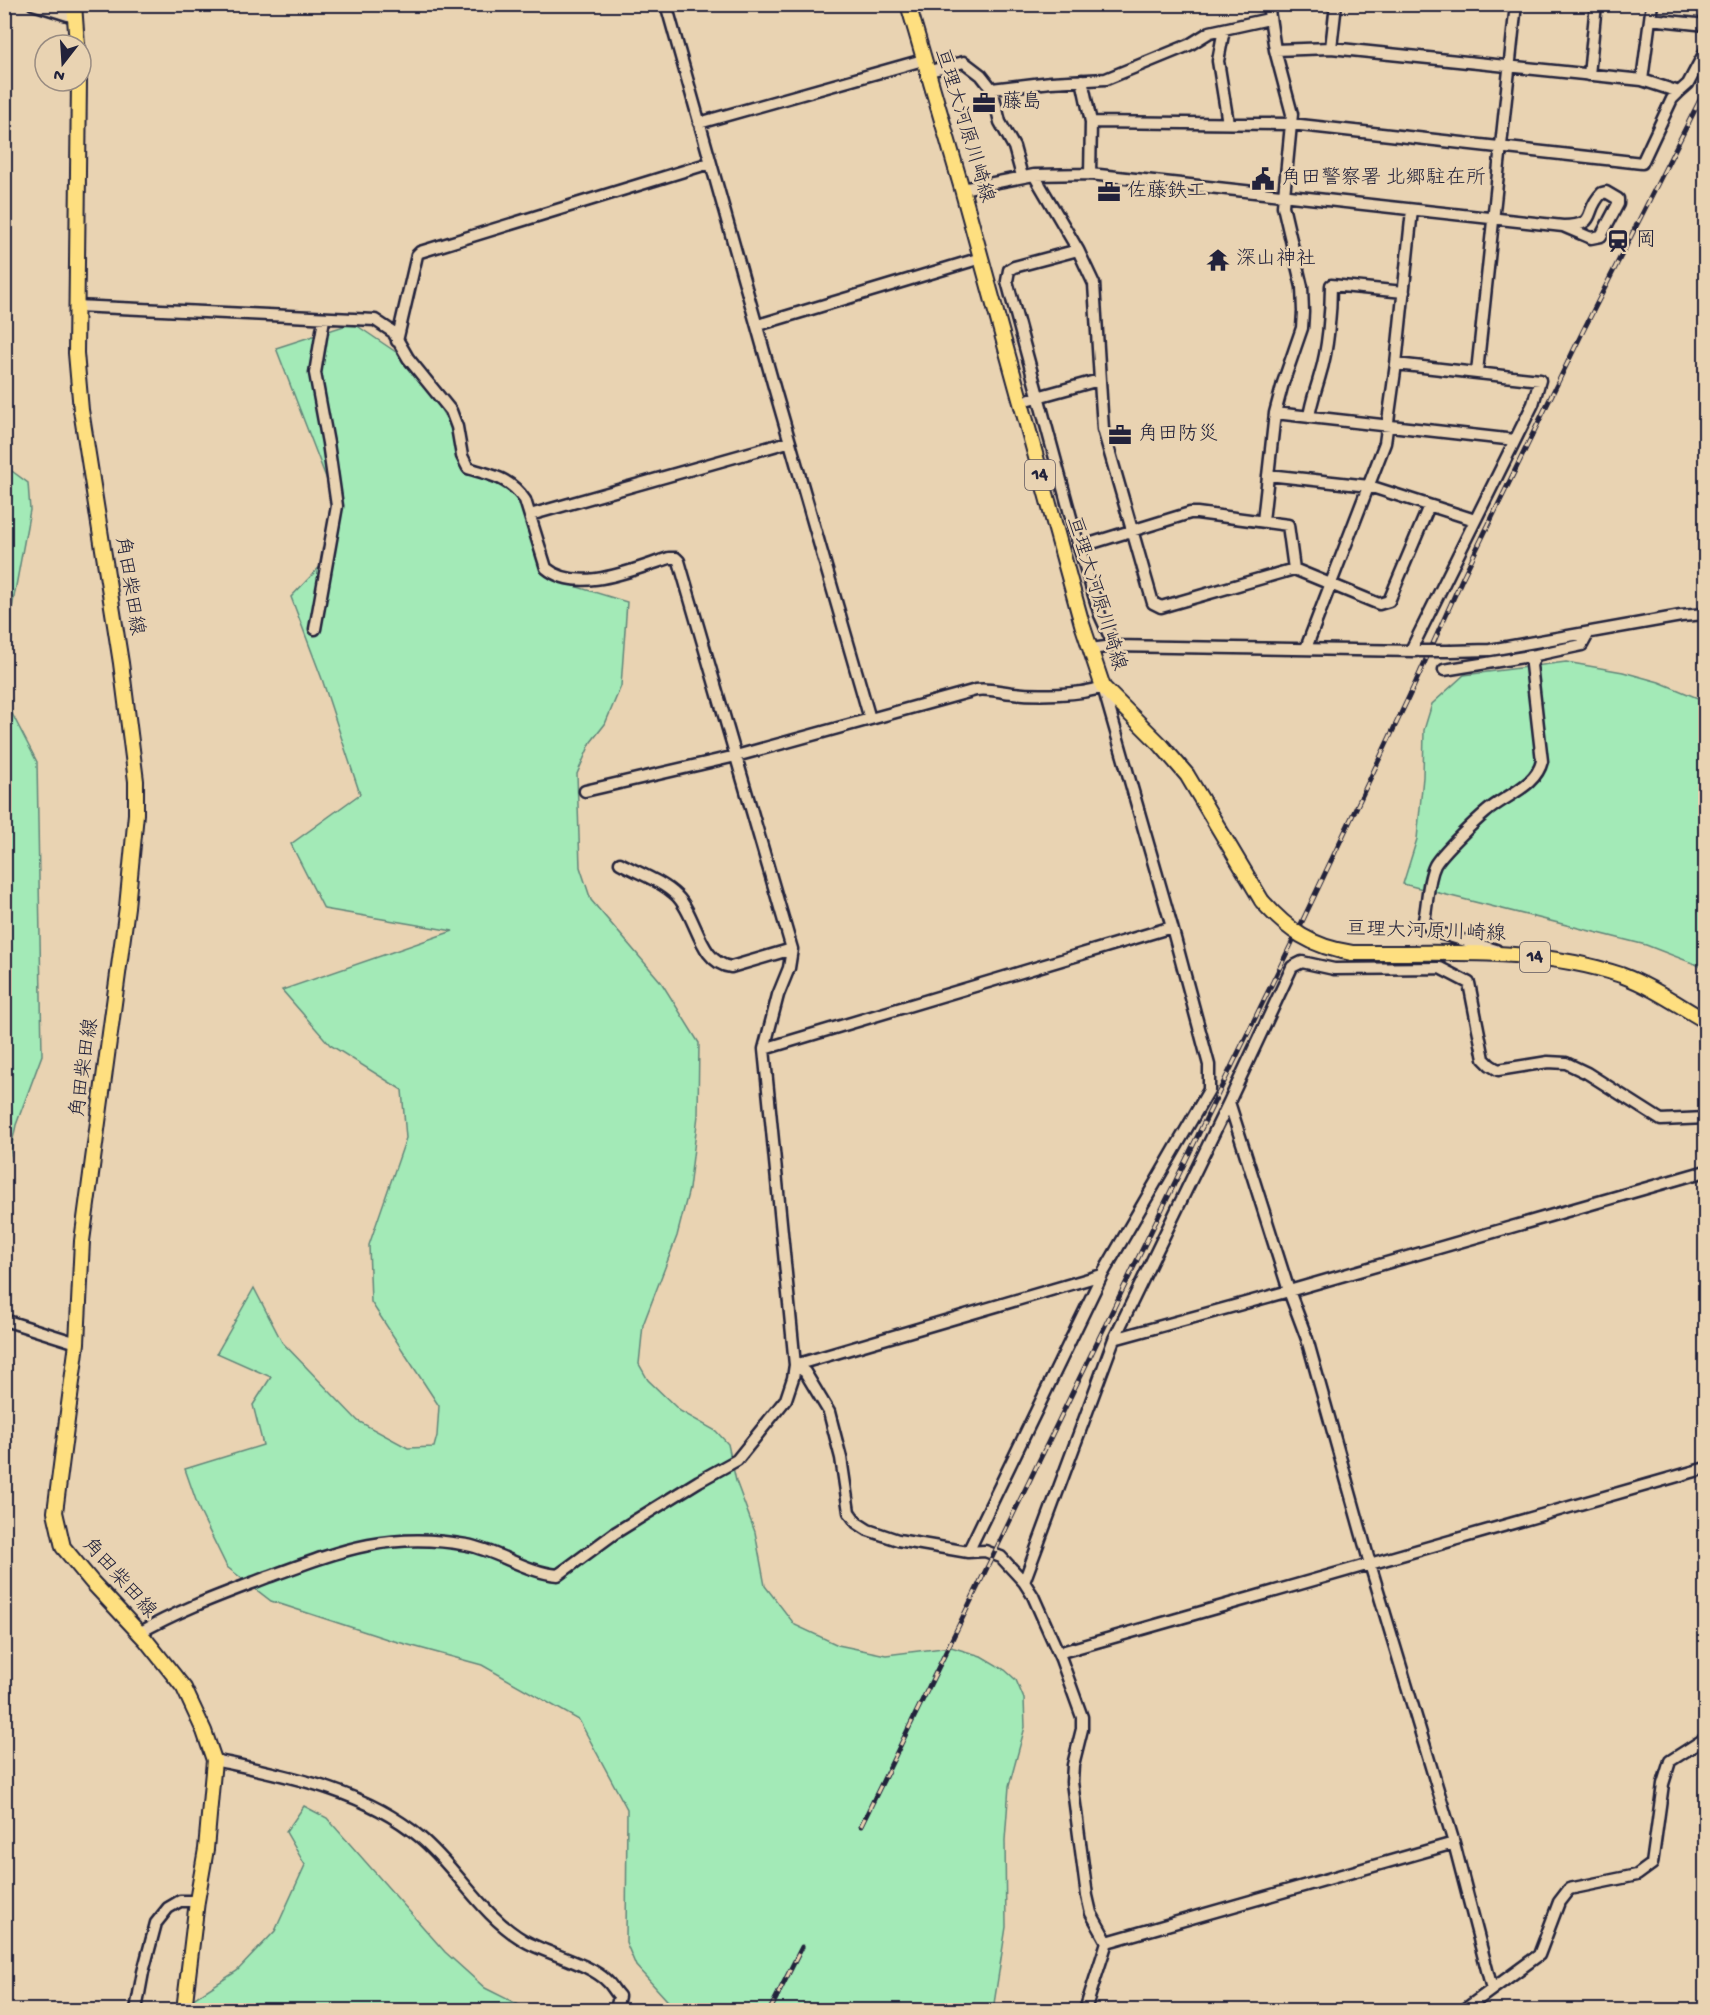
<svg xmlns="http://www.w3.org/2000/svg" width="1710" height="2015" font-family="'Gochi Hand','Klee One',sans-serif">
<rect width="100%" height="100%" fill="#e9d3b2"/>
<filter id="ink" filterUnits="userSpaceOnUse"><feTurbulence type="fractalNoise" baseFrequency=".0167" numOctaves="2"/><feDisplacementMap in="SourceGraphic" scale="12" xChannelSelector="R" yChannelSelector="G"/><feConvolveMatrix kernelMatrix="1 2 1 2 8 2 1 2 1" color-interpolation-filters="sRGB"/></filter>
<g filter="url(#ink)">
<!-- green -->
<path fill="#a3eab7" stroke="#628679" stroke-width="1.5" d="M353,323L415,365L478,473L529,504L554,580L627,602L621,686L605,724L591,742L577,774L580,867L591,900L661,982L699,1043L698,1115L689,1189L677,1236L643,1325L639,1364L648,1380L680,1411L716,1431L728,1444L736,1481L755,1532L765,1586L795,1625L838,1645L886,1655L951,1647L981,1656L1005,1670L1016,1680L1024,1699L1025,1727L1009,1786L1005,1840L1006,1927L993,2010H676L636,1966L626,1942L627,1809L579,1720L482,1665L387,1639L271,1601L227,1567L200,1512L185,1469L263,1445L253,1405L271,1377L217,1353L254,1288L282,1342L358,1421L408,1448L434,1447L437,1436L439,1406L371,1302L369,1245L406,1138L402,1090L330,1045L282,990L453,931L324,909L291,844L360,794L322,679L291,597L333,553L337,506L276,348Z
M5,466L28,483L30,510L5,646Z
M1566,662L1623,672L1659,682L1705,701V968L1646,945L1403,884L1417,839L1423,777L1424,730L1432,704L1464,675Z
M5,700L37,762L42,1055L16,1125L5,1176Z
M304,1806L327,1818L445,1952L485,1988L521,2006L549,2010H176L237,1971L275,1931L305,1865L286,1832Z"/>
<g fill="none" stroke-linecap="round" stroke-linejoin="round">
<!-- minor casing -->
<g stroke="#22223b" stroke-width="15">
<path id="minor" d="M33,4L74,17
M666,4C733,243 800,481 870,719
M1650,19L1706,25
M1224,29L1218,61L1228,123
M1331,48L1336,4
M926,72L964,62L981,75L992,89L1000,122L1014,147L1022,176
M1589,75L1596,4
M1082,80L1091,122L1090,174
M1642,80L1652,4
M992,89L1051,82L1106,79L1189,45L1210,32L1269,19
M1679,92L1688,84L1706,50
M1091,122L1291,124L1642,163L1672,99L1679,92L1642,80L1331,48L1275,50
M699,123L923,60
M1034,175L1078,250L1094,284L1103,429L1153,603L1161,607L1294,569L1379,604L1389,601L1429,506
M962,189L1034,175L1090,174L1563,226C1600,225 1582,213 1602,193L1606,192L1618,199V204L1601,236L1591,238L1563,226
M1078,250L1014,267L1009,270L1007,281L1079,547L1100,615L1114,646
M76,306L375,320L393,332L408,358L451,411L457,427L462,456L468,468C493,476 509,477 525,500L546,568C578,595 634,569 669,558H676L679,561L792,949L789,968L778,995L764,1049L795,1365L793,1378L786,1399L737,1460L699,1481L615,1533L558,1575C526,1572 498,1551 467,1545C386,1530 334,1553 260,1580C218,1596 177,1611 139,1633
M758,325L981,258
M397,341L417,255L420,252L710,163
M1396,364L1540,380L1533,404L1411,650
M1477,372L1516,4
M1030,399L1099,380
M1275,413L1515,440
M1309,417C1311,402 1316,390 1320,375C1328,350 1331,312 1331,285L1404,292
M1268,475L1369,486L1475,520
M530,515L788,442
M1263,521L1275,413L1283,383L1302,328L1303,312L1302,287L1283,206L1292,114L1275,50L1268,4
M1079,547L1190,513H1197L1288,525L1294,569
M315,629L337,506L328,443L315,373L324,319
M1306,648L1385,443L1396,364L1412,210
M1090,649L1114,646L1416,651
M1451,651L1490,650L1681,616L1706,614
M1444,670L1536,655
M585,791L736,756L976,690C989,688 1000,692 1013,693C1037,696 1081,695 1103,687L1172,927L1209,1065V1090L1102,1275L968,1552
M620,863C638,873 662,881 677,896C697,916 699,963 731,967L792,949
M1496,950L1432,931L1424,920C1428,903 1427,881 1435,865C1442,853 1474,822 1486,812C1505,795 1536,787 1542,761L1531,665L1536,655L1582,645L1588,634
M764,1049L1172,927
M1229,1102L1289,1291L1307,1339L1370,1564L1454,1843L1492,1989
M4,1320L77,1343
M1114,1339L1289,1291L1706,1171
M795,1365L805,1372L829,1412L841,1458L849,1512L857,1523L868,1530L898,1540L968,1552L985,1551L1001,1557L1024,1582L1033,1596L1061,1659L1082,1717V1729L1073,1765L1072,1782L1087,1896L1091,1913L1107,1942L1085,2010
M795,1365L1102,1275
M1024,1582L1114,1339L1229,1102L1292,967L1302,962L1334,969L1440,968L1469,983L1484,1059L1490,1065L1498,1070L1548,1062L1566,1063L1587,1073L1661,1120L1706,1118
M1065,1651L1706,1468
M214,1760C284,1775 363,1789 420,1837C458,1869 480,1914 523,1940C546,1954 590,1963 608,1982C612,1986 615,1992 619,1996L616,2010
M1107,1942L1454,1843
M136,2010L143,1972L156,1923L168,1908L180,1901H197
M1464,2010L1539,1955L1559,1902L1569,1889L1637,1875L1652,1864L1663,1784L1670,1761L1706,1738"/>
</g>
<!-- major casing -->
<g stroke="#22223b" stroke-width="18">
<path id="major" d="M74,4L77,45
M908,4L962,189L1082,624L1103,687L1162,746L1187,775L1262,901
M79,81L76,353L81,410L121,663L136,781V814L127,907L82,1241L77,1343L55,1512L63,1547L92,1582L145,1639L184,1688L204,1731L214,1760L206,1849L197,1901L184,2010
M1352,953C1440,954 1535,946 1621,975C1651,986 1678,1005 1706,1021"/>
</g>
<!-- minor -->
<use href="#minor" stroke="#e9d3b2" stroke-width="10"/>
<!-- major -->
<use href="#major" stroke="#fedf80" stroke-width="14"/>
<!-- rail casing -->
<g stroke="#22223b" stroke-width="5">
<path id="rail" d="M861,1826L1301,924L1414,686L1462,579L1583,331L1706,88
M770,2010L802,1947"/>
</g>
<!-- rail -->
<use href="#rail" stroke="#e9d3b2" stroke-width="3" stroke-dasharray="9" stroke-linecap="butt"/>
<!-- minor-bridge casing -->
<g stroke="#22223b" stroke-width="15" stroke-linecap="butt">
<path id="minor-bridge" d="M1419,651H1451"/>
</g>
<!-- major-bridge casing -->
<g stroke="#22223b" stroke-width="18" stroke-linecap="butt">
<path id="major-bridge" d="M1262,901C1289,931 1310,946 1352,953"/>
</g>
<!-- minor-bridge -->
<use href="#minor-bridge" stroke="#e9d3b2" stroke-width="10"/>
<!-- major-bridge -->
<use href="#major-bridge" stroke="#fedf80" stroke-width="14"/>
</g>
</g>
<!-- icons -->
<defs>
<g id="office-bare" transform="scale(1.8)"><path d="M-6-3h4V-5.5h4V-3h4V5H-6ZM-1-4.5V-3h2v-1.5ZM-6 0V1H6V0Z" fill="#22223b" stroke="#e9d3b2" stroke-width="2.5" paint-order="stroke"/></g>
<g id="civic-bare" transform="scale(1.8)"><path d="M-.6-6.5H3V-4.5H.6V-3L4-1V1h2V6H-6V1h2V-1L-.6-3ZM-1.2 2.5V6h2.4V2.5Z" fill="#22223b" stroke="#e9d3b2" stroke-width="2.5" paint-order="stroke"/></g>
<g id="station-bare" transform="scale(1.8)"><path d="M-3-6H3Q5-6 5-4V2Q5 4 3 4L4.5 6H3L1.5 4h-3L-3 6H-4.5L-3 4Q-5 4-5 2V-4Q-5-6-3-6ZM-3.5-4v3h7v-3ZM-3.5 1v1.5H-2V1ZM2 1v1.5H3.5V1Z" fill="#22223b" stroke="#e9d3b2" stroke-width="2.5" paint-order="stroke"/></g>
<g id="temple-bare" transform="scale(1.8)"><path d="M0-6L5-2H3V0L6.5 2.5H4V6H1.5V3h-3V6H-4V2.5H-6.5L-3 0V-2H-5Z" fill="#22223b" stroke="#e9d3b2" stroke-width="2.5" paint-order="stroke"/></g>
</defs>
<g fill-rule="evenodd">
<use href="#office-bare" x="984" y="103"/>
<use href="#civic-bare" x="1263" y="179"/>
<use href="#office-bare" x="1109" y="192"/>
<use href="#station-bare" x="1618" y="241"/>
<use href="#temple-bare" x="1218" y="260"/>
<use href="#office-bare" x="1120" y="435"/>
</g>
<g text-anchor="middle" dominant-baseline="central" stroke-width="5" stroke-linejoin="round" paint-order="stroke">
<!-- shield labels -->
<g fill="#e9d3b2" stroke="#5e575f" stroke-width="1.5">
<rect x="1025" y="460" width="30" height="30" rx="4.5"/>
<rect x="1520" y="942" width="30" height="30" rx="4.5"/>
</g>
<g font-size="18" font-weight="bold" fill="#22223b">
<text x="1040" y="475">14</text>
<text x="1535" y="957">14</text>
</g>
<!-- poi labels -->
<g font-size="20" fill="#22223b" stroke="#e9d3b2" text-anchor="start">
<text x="1002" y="103">藤島</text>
<text x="1281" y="179">角田警察署 北郷駐在所</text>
<text x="1127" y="192">佐藤鉄工</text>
<text x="1636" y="241">岡</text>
<text x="1236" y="260">深山神社</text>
<text x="1138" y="435">角田防災</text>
</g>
<!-- street labels -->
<g font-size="20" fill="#22223b" stroke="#e9d3b2">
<text transform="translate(963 126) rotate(73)">亘理大河原川崎線</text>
<text transform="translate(128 586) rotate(81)">角田柴田線</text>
<text transform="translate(1095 594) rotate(73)">亘理大河原川崎線</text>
<text transform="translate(1426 933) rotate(2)">亘理大河原川崎線</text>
<text transform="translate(86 1068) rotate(-82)">角田柴田線</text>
<text transform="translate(118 1579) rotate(48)">角田柴田線</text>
</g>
</g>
<!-- margin -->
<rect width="1710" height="2015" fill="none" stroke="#e9d3b2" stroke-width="24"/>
<rect x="12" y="12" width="1686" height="1991" fill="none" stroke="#22223b" stroke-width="2" filter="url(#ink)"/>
<!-- north arrow -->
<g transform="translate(63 63) rotate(197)"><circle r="28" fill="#e9d3b2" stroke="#998c82" stroke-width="1.5"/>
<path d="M0-4.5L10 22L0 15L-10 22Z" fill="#22223b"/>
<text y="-9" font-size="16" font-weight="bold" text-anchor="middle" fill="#22223b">N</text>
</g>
</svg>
